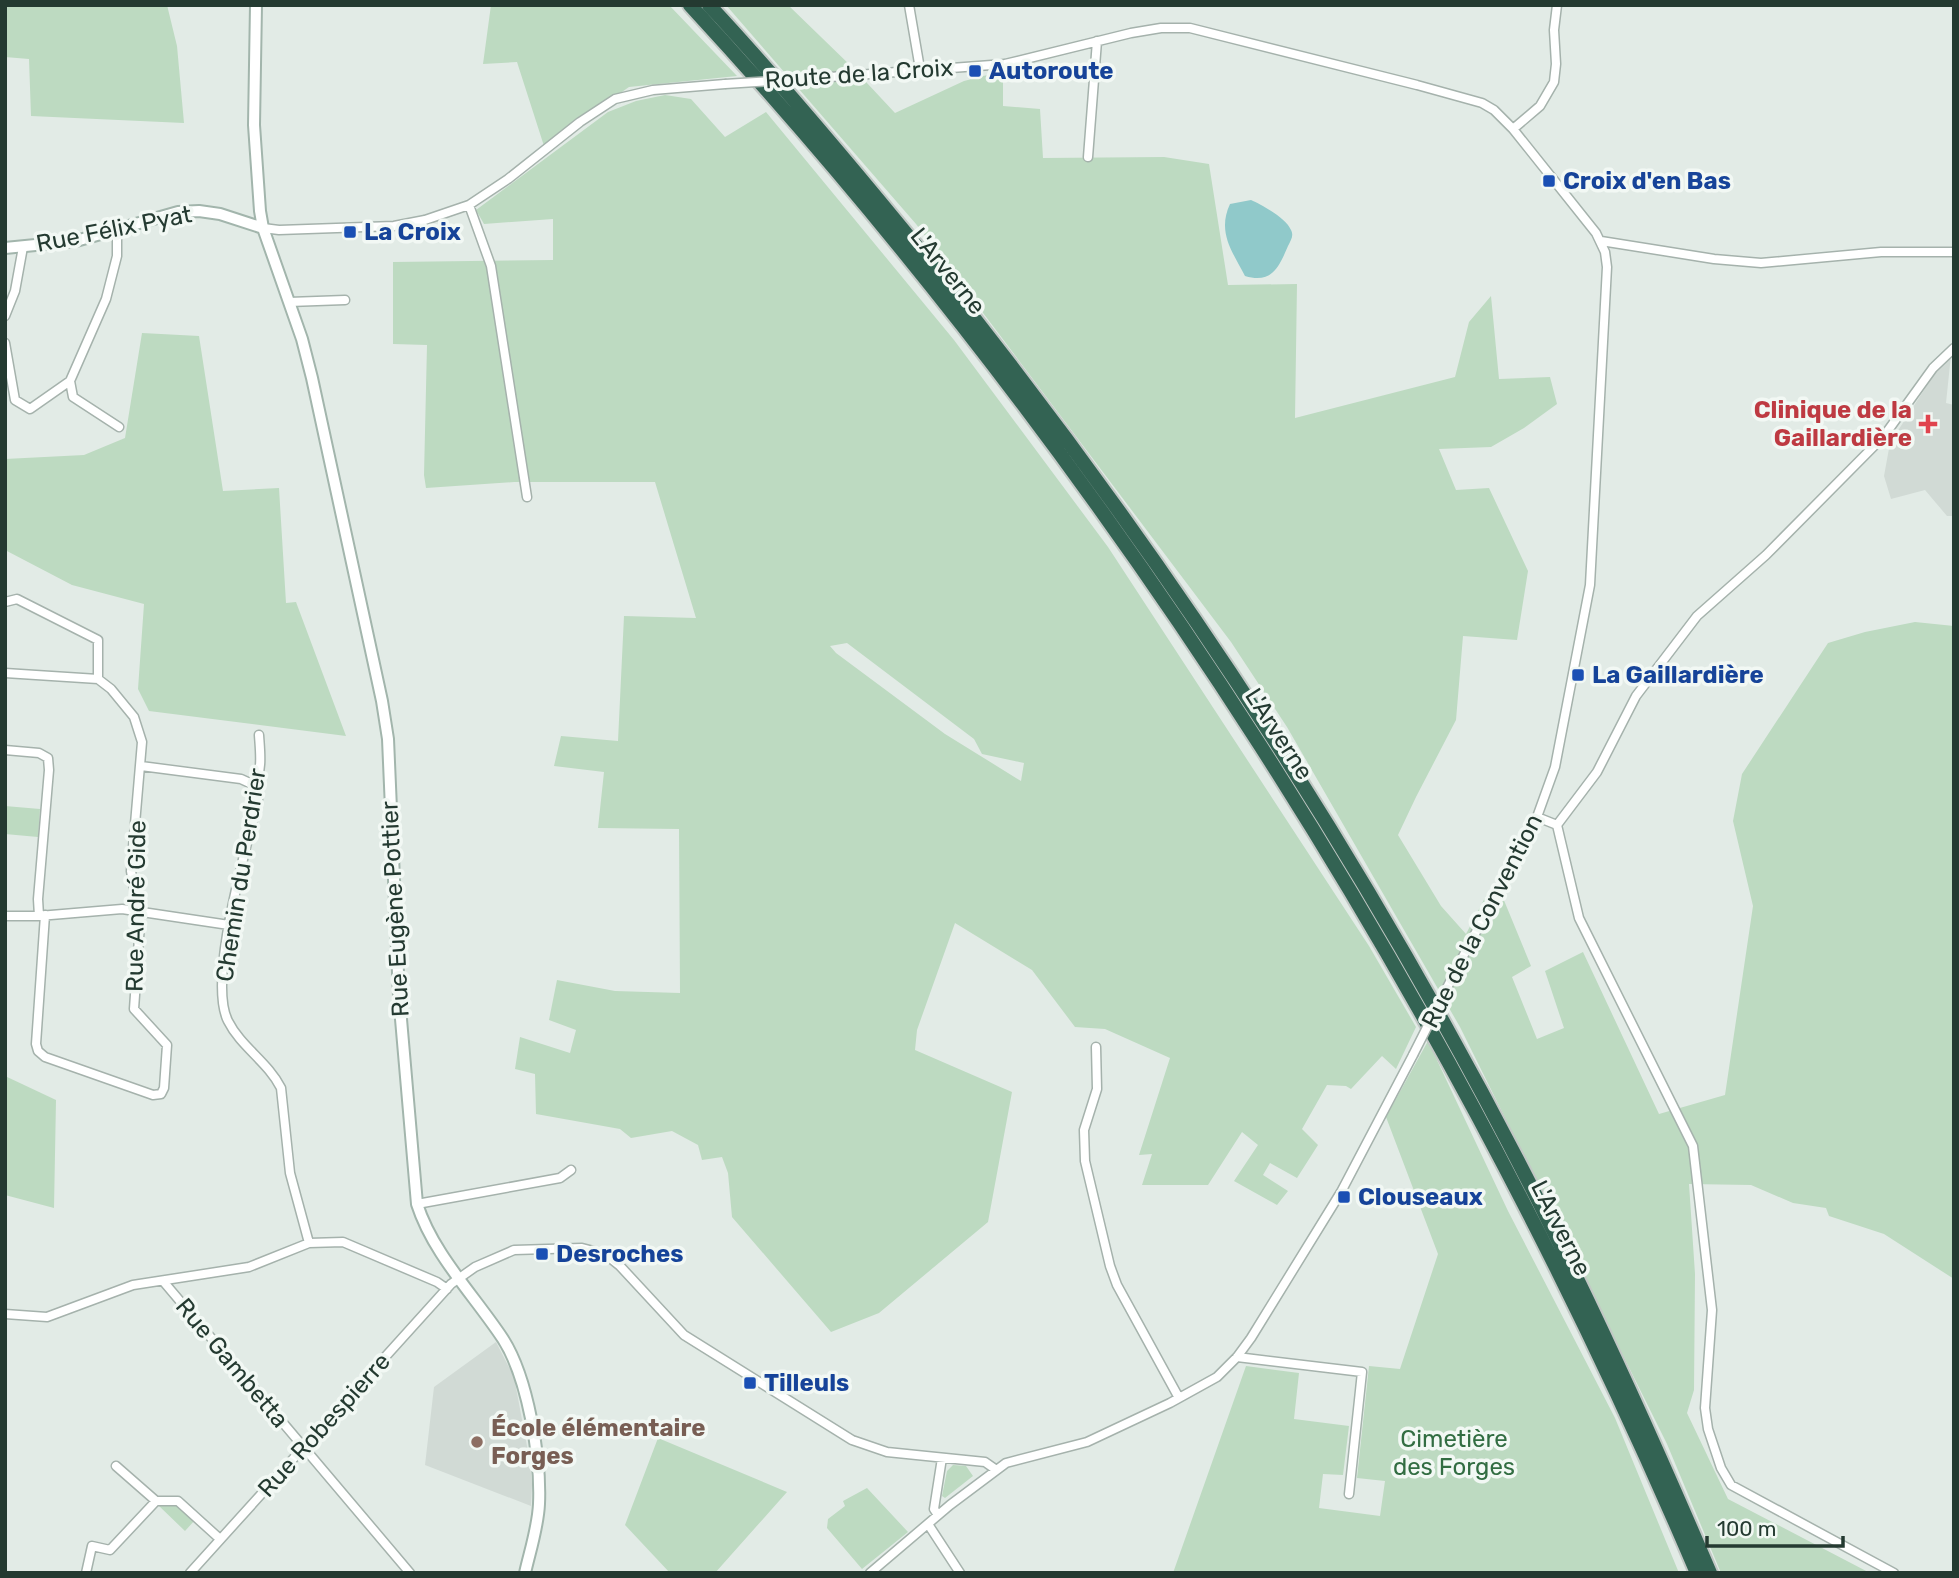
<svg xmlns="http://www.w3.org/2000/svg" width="1959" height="1578" font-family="Rubik,sans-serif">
<rect width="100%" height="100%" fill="#e2ebe6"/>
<!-- built -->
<path fill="#d1dad5" d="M1951,355L1946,403L1954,405V516H1947L1925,490L1891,499L1884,476L1890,443L1933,376Z
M496,1342L514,1377L530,1462L532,1485L531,1506L425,1465L434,1387Z"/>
<!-- green -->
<path fill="#bddac1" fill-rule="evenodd" d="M5,5H167L177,46L184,123L31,116L29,59L5,57Z
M491,5H669L737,76L629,87L544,146L517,62L483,64Z
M726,5H788L853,68L895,113L964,81L1003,71V106L1040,109L1043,158L1164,157L1209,164L1228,285L1297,284L1295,418L1455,377L1469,322L1491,296L1499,379L1550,377L1557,404L1524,428L1491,447L1439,449L1456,490L1489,488L1528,571L1517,640L1463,636L1456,720L1416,797L1398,835L1441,906L1466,934L1488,892L1503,898L1531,966L1512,977L1537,1039L1564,1028L1545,971L1583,952L1659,1114L1725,1095L1753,906L1733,821L1742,774L1828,643L1865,632L1915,622L1954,626V1279L1884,1234L1829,1216L1826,1208L1793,1203L1751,1185L1689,1184L1695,1274L1694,1390L1687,1413L1728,1499L1870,1573H1721L1667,1444L1460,1027L1287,727L1231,642L916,224Z
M665,95L691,99L725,137L766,112L954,340L1108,547L1369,946L1416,1027L1396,1069L1382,1056L1351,1089L1346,1086L1327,1085L1302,1129L1318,1145L1297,1178L1270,1163L1263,1175L1288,1191L1277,1205L1234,1181L1258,1145L1242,1132L1208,1185H1142L1152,1154L1139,1155L1170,1058L1105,1029L1075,1027L1032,970L955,923L917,1030L915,1050L1012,1092L988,1222L879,1313L831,1332L732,1217L728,1173L722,1157L702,1160L698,1145L672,1131L631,1138L620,1129L536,1114L535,1074L515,1069L520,1037L570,1053L576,1030L549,1020L557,980L615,991L680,993L679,829L598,828L604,772L554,766L561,736L618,741L624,616L696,618L655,482H514L426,488L424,475L427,345L393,344V262L553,260V219L484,224L476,210L608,112L636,101ZM847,643L974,739L982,754L1024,763L1021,781L945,734L836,653L830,646Z
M142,333L199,336L223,491L279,488L286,603L296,602L346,736L149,711L138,689L144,604L72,585L5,550V459L84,455L125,438Z
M5,806L40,809L38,837L5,834Z
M1428,1041L1508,1211L1615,1418L1679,1573H1173L1246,1366L1299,1373L1294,1419L1349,1426L1343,1475L1323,1474L1319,1508L1380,1516L1385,1481L1357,1478L1369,1366L1400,1369L1438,1254L1386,1117Z
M5,1076L56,1100L54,1208L5,1195Z
M658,1438L787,1492L715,1573H670L625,1525Z
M953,1465L966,1466L973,1476L945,1498L942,1496L947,1471Z
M867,1488L908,1532L862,1569L827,1528L828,1519L845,1506L843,1501Z
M176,1503L195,1520L185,1531L158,1505Z"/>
<!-- water -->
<path fill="#90c9ca" d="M1251,200C1262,205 1286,218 1291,230C1294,236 1291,240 1288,246C1279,267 1272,284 1245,276C1232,251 1217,232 1230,204Z"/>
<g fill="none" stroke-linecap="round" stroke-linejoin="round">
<!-- street casing -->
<g stroke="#a5b2ac" stroke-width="11">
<path id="street" d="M909,5L920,69
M830,77L1005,64L1131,33L1161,28H1190L1417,85L1482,103L1494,110L1513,129L1596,233L1605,252L1607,267L1590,585L1555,767L1537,817L1459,964
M1513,129L1540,106L1554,82L1556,64L1554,30L1557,5
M1088,157L1097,41
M469,205L491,266L527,497
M263,228L279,230L394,226L425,220L469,205L508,179L580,122L615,99L653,90L725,84
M1601,241L1714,259L1761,263L1881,252H1954
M289,302L345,300
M5,316L15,291L23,247
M5,343L15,400L30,409L70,381L106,299L117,256V239L114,231
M70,381L73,397L119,427
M5,602L17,599L98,640V679
M5,673L98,679
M259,735C260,751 263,771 254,785L258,799C247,847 207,980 228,1021C241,1047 268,1062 281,1088L290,1173L309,1243
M5,750L39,753L48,758L49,770L38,899L39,916
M141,766L241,779L254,785
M1537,817L1557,825
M1557,825L1579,918L1693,1146L1712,1310L1705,1408L1708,1429L1721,1468L1731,1485L1894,1573
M1557,825L1597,772L1636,696L1697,616L1766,555L1884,436L1933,368L1954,348
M45,915L36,1044L38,1051L45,1057L153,1095L161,1094L164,1088L167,1045L134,1009L140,924L131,871L142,742L134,717L111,689L98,679
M5,916H39L122,909L229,925
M1096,1047L1097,1089L1084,1130L1085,1161L1110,1266L1117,1285L1179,1398
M417,1204L560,1178L571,1170
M163,1281L410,1573
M5,1314L47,1317L133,1285L249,1267L309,1243L343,1242L437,1282L447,1289
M1237,1357L1362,1372L1349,1494
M116,1466L156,1501
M938,1515L934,1509L942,1458
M928,1524L960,1573
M86,1573L92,1546L110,1550L156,1501H178L220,1539
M190,1573L451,1284L475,1267L514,1250L582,1248L605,1254L620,1266L684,1335L852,1440L887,1452L985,1462L995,1469
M870,1573L950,1505L1006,1463L1087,1442L1170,1403L1217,1377L1237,1357L1251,1338L1341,1192L1413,1055"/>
</g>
<!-- secondary casing -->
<g stroke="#a2b5ac" stroke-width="14">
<path id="secondary" d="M256,5L254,125L260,211L263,228L302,339L312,378L382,701L388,739L399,996L417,1204C433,1254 474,1295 503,1339C528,1378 541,1458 539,1504C538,1527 530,1551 525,1573
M5,248L76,241L178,212L199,211L220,214L263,228"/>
</g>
<!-- highway casing -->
<g stroke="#c2c8c5" stroke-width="18">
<path id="highway" d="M690,5C1113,464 1452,998 1697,1573
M709,5C788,90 862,179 935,269C1168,559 1373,874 1541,1206C1602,1326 1657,1449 1710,1573"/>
</g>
<!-- street -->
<use href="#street" stroke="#fff" stroke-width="8"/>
<!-- secondary -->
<use href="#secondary" stroke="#fff" stroke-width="10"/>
<!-- highway -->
<use href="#highway" stroke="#336353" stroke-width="14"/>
<!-- street-bridge casing -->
<g stroke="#a5b2ac" stroke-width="11" stroke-linecap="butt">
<path id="street-bridge" d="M725,84L830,77
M1413,1055L1459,964"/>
</g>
<!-- street-bridge -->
<use href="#street-bridge" stroke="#fff" stroke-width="8"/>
</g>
<!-- markers -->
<g fill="#1a4fb4" stroke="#f2f8f4" stroke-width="2.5">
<rect x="968" y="64" width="14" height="14" rx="3.5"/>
<rect x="1542" y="174" width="14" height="14" rx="3.5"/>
<rect x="343" y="225" width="14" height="14" rx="3.5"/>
<rect x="1571" y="668" width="14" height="14" rx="3.5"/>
<rect x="1337" y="1190" width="14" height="14" rx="3.5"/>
<rect x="535" y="1247" width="14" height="14" rx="3.5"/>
<rect x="743" y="1376" width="14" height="14" rx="3.5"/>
</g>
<path fill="#e0444e" stroke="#f2f8f4" stroke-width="2.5" d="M1924.5 413.5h7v7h7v7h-7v7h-7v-7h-7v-7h7z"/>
<circle fill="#8d6e63" stroke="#f2f8f4" stroke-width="2.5" cx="477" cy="1442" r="7"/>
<g text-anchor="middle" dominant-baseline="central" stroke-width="7" stroke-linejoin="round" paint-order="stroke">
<!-- transit labels -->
<g font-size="24" font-weight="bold" fill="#164399" stroke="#f2f8f4" text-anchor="start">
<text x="989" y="71">Autoroute</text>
<text x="1563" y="181">Croix d'en Bas</text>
<text x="364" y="232">La Croix</text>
<text x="1592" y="675">La Gaillardière</text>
<text x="1358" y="1197">Clouseaux</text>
<text x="556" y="1254">Desroches</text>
<text x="764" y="1383">Tilleuls</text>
</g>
<!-- street labels -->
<g font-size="24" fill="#243a31" stroke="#f2f8f4">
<text transform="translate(859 74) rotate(-4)">Route de la Croix</text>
<text transform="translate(114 229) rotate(-11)">Rue Félix Pyat</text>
<text transform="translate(948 271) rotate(51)">L'Arverne</text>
<text transform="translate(1279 734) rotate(57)">L'Arverne</text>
<text transform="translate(241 875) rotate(-81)">Chemin du Perdrier</text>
<text transform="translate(136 906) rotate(-89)">Rue André Gide</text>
<text transform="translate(395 909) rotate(-93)">Rue Eugène Pottier</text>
<text transform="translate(1482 921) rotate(-63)">Rue de la Convention</text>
<text transform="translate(1561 1228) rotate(63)">L'Arverne</text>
<text transform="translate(232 1363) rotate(50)">Rue Gambetta</text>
<text transform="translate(324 1425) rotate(-48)">Rue Robespierre</text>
</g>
<!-- health labels -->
<g font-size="24" font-weight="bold" fill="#be3a42" stroke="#f2f8f4" text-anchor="end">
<text x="1912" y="410">Clinique de la<tspan x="1912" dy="28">Gaillardière</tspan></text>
</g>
<!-- education labels -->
<g font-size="24" font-weight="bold" fill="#785e54" stroke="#f2f8f4" text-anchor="start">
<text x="491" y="1428">École élémentaire<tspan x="491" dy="28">Forges</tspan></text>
</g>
<!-- park labels -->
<g font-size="24" fill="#326d42" stroke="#f2f8f4">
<text x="1454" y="1439">Cimetière<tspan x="1454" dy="28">des Forges</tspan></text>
</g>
</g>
<!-- border -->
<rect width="1959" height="1578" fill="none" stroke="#243a31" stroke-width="14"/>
<!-- scale -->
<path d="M1707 1536v10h136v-10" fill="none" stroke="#243a31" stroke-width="3.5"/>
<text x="1717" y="1536" font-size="21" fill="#243a31" stroke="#f2f8f4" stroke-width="5" paint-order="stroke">100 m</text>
</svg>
